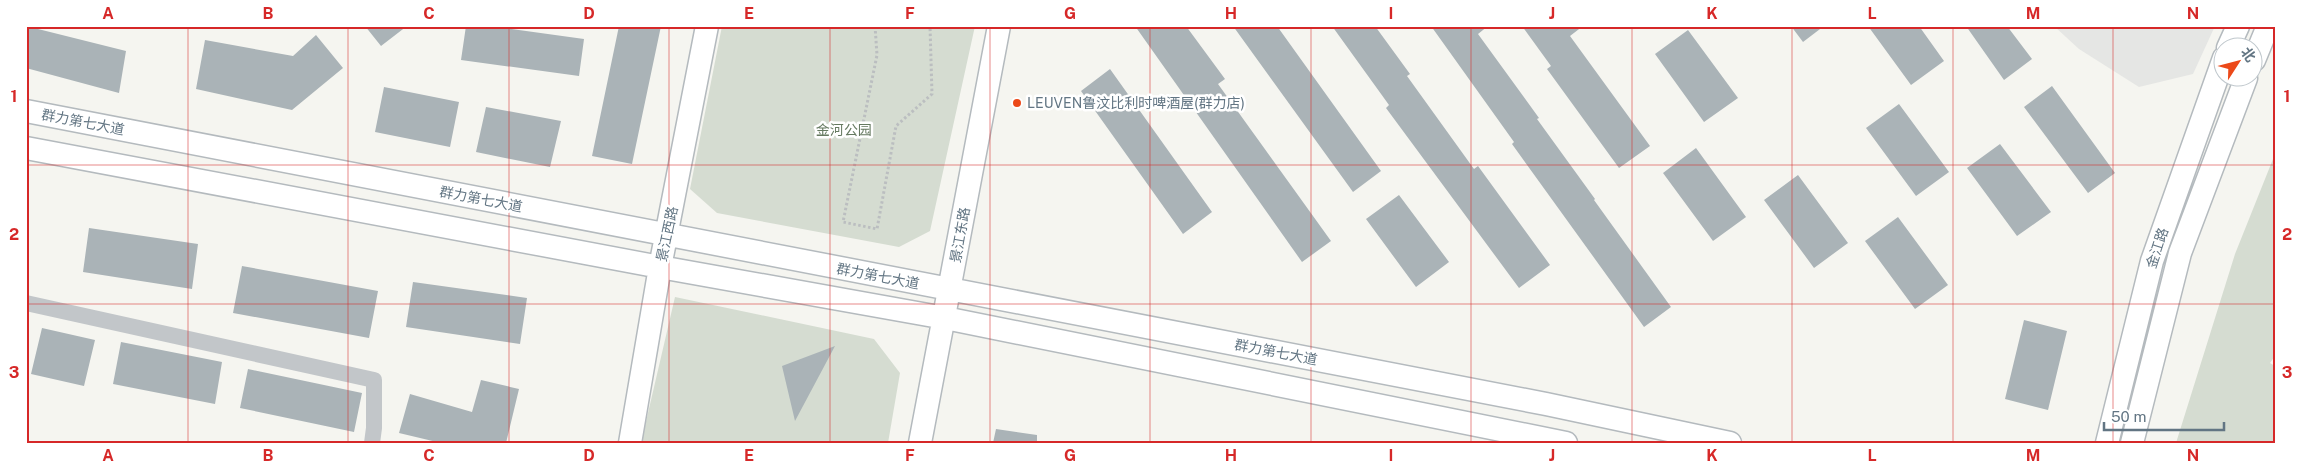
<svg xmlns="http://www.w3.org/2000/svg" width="2301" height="469" font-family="'Public Sans','Noto Sans SC',sans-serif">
<rect width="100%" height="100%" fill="#f5f5f0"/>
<!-- built -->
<path fill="#e5e6e4" d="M2054,26H2215L2193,74L2139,87L2079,49Z"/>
<!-- green -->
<path fill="#d5dcd1" d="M722,26H975L930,231L899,247L717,213L690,189Z
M2275,154V356L2270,363L2275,366V443H2176L2235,254Z
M675,297L874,339L900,373L888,443H641Z"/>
<!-- building -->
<path fill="#aab3b7" d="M26,26L126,51L119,93L26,68Z
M365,26H407L381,46Z
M466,26H490L584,39L579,76L461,60Z
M619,26H661L632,164L592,156Z
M1135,26H1186L1225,79L1218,84L1331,241L1302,262Z
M1233,26H1277L1381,171L1353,192Z
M1332,26H1375L1410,74L1407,76L1474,169L1478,166L1550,265L1519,288L1386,108L1389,105Z
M1431,26H1488L1478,34L1539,118L1537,119L1595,199L1594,200L1671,307L1644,327L1512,144L1514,142Z
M1522,26H1583L1570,36L1650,146L1619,168L1547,69L1551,66Z
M1791,26H1824L1803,42Z
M1868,26H1919L1944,61L1911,85Z
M1966,26H2007L2032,59L2004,80Z
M1688,30L1738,98L1704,122L1655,54Z
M316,35L343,68L292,110L196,89L205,40L293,56Z
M1110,69L1212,212L1183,234L1081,91Z
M2052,86L2115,173L2088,193L2024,107Z
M384,87L459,102L450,147L375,132Z
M1899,104L1949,172L1916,196L1866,128Z
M486,107L561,121L550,167L476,152Z
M2000,144L2051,212L2017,236L1967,168Z
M1696,148L1746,217L1713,241L1663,173Z
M1798,175L1848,243L1814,268L1764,200Z
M1399,195L1449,262L1416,287L1366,219Z
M1898,217L1948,285L1915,309L1865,241Z
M89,228L198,244L192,289L83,272Z
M242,266L378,291L369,338L233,313Z
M413,282L527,298L520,344L406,327Z
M2024,320L2067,331L2048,410L2005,399Z
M42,328L95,340L84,386L31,374Z
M121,342L222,362L215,404L113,384Z
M835,346L795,421L782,366Z
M248,369L362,393L354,432L240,408Z
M481,380L519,389L506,443H441L399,433L410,394L472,412Z
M996,429L1037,435V443H993Z"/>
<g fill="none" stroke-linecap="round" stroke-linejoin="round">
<!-- secondary casing -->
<g stroke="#b4babe" stroke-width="25">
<path id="secondary" d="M2228,48L2238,26
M2254,60L2268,26
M26,111L1546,404L1730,443
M26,148L660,267L945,318L1566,443
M630,443L660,267L707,26
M920,443L999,26
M2107,443L2152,261L2224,58
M2132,443L2180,253L2246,78"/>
</g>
<!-- path -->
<path stroke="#bbbec0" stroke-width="3" stroke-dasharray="2.5 2.5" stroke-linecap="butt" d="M875,26L877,55L843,222L877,229L896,126L932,94L930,26"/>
<!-- street -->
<path stroke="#c2c6c9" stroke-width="16" d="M26,303L374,380V428L372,443"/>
<!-- secondary -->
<use href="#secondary" stroke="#fff" stroke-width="22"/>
</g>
<!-- grid -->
<path fill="none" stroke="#d62828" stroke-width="1" stroke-opacity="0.55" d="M188,26V443M348,26V443M509,26V443M669,26V443M830,26V443M990,26V443M1150,26V443M1311,26V443M1471,26V443M1632,26V443M1792,26V443M1953,26V443M2113,26V443M26,165H2275M26,304H2275"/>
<!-- markers -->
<circle fill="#ec4919" stroke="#fff" stroke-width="2" cx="1017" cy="103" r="5"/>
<g text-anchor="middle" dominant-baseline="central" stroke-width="5" stroke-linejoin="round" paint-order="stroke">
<!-- poi labels -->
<g font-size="14" fill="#627583" stroke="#fff" text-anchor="start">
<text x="1027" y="103">LEUVEN鲁汶比利时啤酒屋(群力店)</text>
</g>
<!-- street labels -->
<g font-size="14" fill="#627583" stroke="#fff">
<text transform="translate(83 122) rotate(11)">群力第七大道</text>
<text transform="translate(481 199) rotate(11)">群力第七大道</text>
<text transform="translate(667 234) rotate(-78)">景江西路</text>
<text transform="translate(960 235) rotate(-80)">景江东路</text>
<text transform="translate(2157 248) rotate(-72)">金江路</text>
<text transform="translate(878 276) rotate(11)">群力第七大道</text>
<text transform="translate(1276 352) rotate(11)">群力第七大道</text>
</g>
<!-- park labels -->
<g font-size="14" fill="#667a61" stroke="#fff">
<text x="844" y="130">金河公园</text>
</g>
</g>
<!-- border -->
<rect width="2301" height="469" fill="none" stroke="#ffffff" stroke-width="55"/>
<!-- north arrow -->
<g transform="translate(2238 62) rotate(54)"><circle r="24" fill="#ffffff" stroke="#c0c8cd"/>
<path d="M0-4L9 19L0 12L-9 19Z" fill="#ec4919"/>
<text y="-8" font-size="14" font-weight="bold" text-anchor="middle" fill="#627583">北</text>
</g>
<!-- scale -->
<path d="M2104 422v8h120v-8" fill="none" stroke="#627583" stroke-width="2.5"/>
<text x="2111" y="422" font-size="15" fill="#627583" stroke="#ffffff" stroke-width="4" paint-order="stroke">50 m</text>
<rect x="28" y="28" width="2246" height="414" fill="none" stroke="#d62828" stroke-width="2"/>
<g font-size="16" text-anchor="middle" font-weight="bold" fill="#d62828">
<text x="108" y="19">A</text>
<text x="268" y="19">B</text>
<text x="429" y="19">C</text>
<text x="589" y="19">D</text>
<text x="749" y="19">E</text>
<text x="910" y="19">F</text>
<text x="1070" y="19">G</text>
<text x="1231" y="19">H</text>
<text x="1391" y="19">I</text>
<text x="1552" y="19">J</text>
<text x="1712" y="19">K</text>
<text x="1872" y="19">L</text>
<text x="2033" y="19">M</text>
<text x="2193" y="19">N</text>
<text x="14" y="102">1</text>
<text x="2287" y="102">1</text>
<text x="14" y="240">2</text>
<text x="2287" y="240">2</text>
<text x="14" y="378">3</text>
<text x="2287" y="378">3</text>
<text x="108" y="461">A</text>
<text x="268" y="461">B</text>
<text x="429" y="461">C</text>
<text x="589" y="461">D</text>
<text x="749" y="461">E</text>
<text x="910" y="461">F</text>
<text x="1070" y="461">G</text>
<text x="1231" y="461">H</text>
<text x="1391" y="461">I</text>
<text x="1552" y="461">J</text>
<text x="1712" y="461">K</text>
<text x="1872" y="461">L</text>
<text x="2033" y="461">M</text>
<text x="2193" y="461">N</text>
</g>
</svg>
